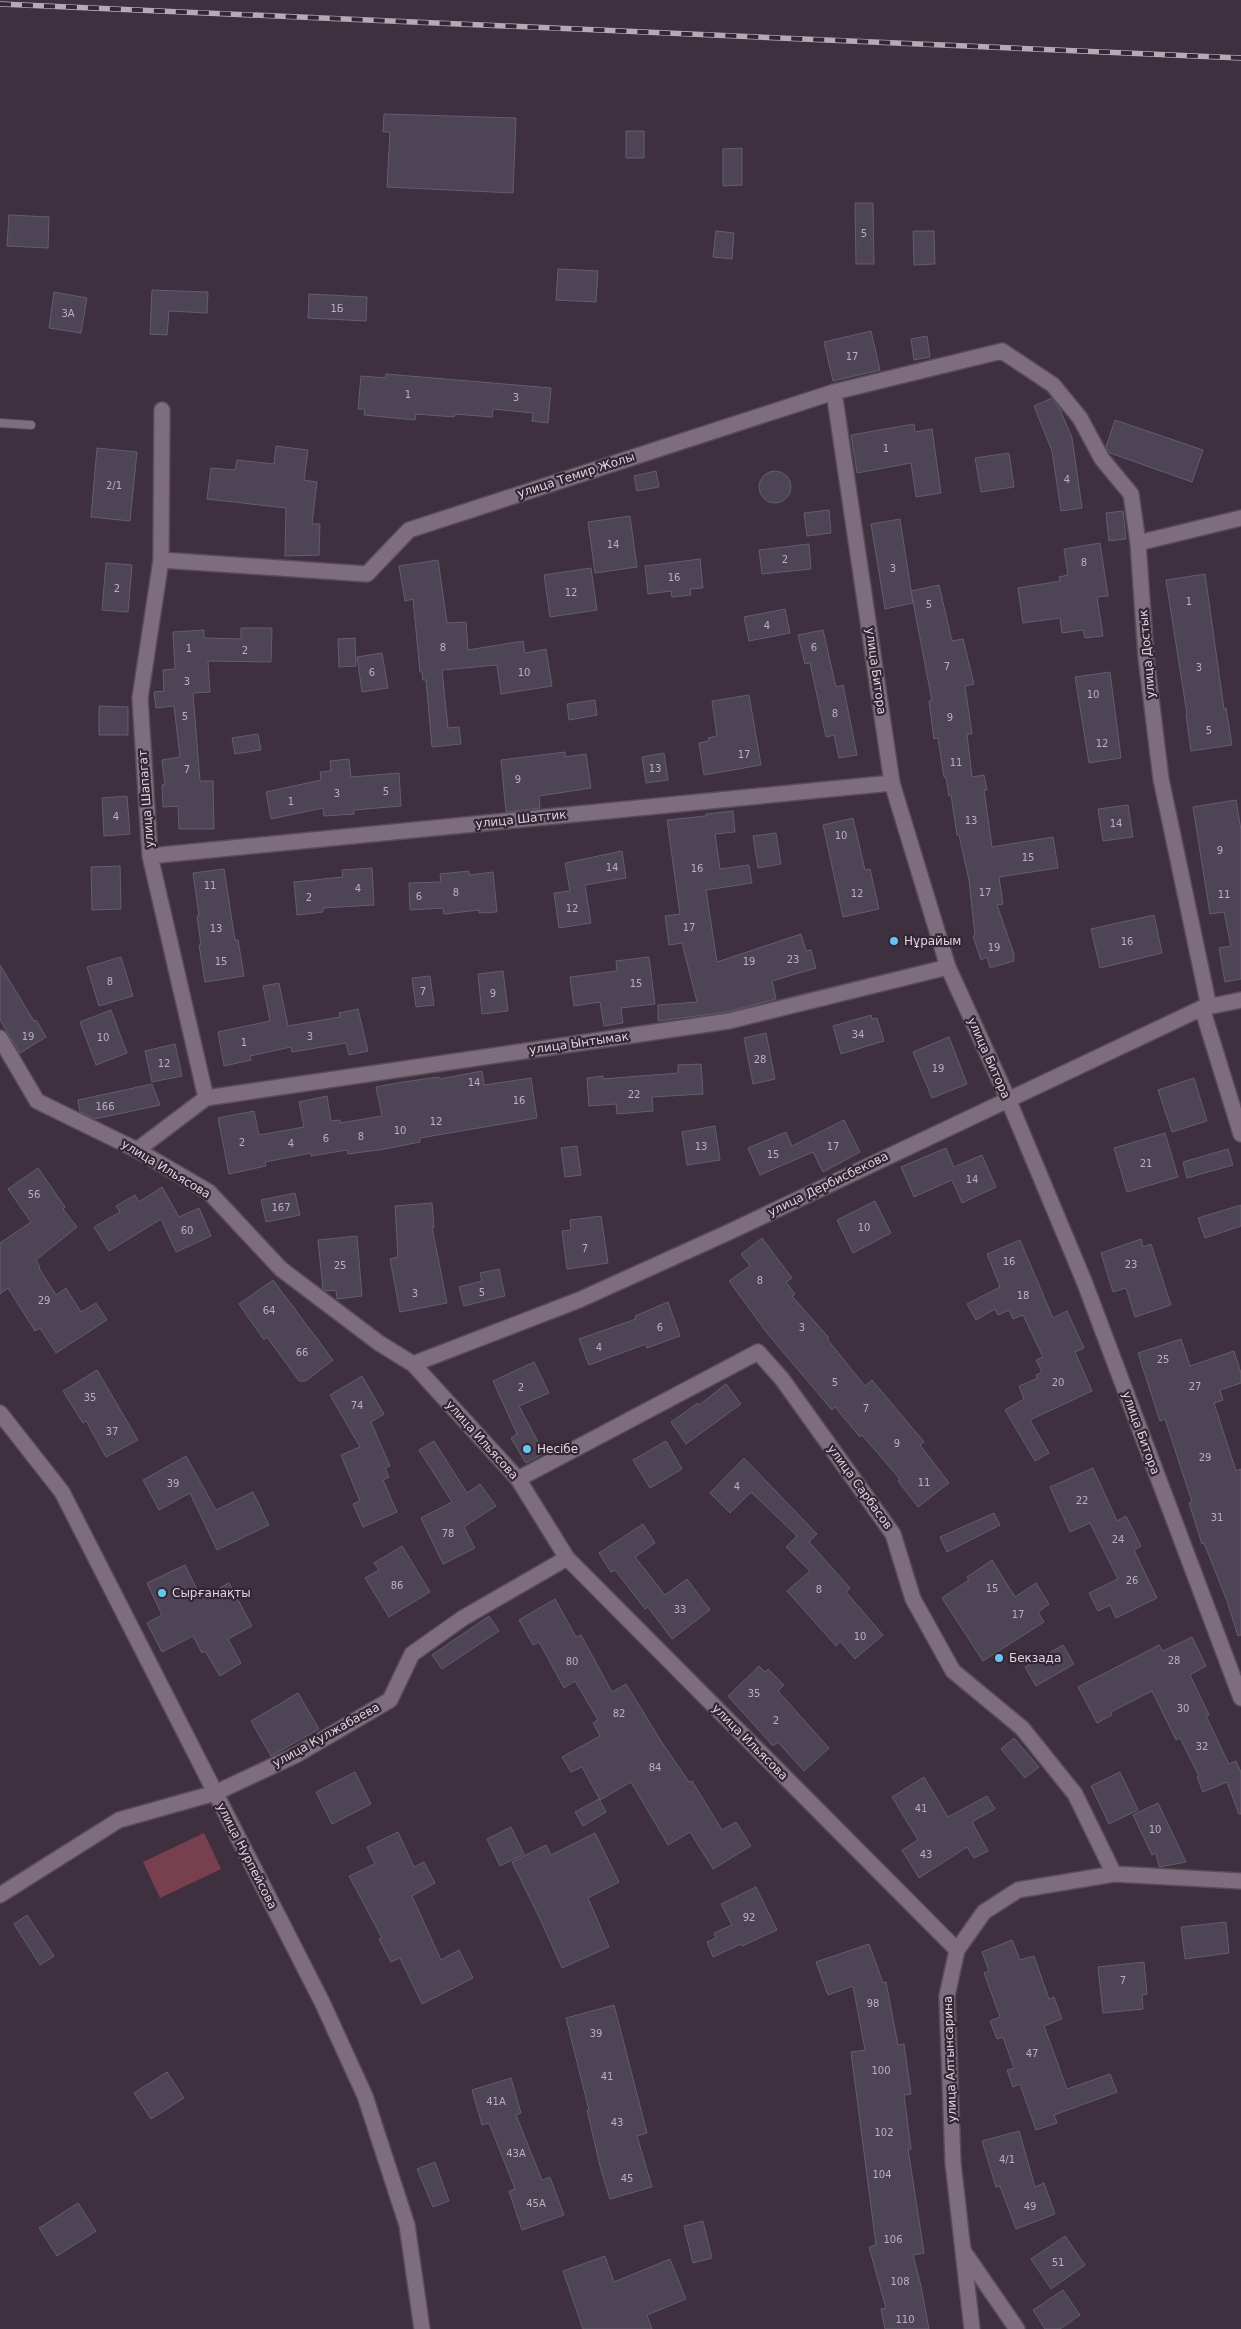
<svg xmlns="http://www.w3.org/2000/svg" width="1241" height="2329" font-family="'DejaVu Sans',sans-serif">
<rect width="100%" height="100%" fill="#3e303e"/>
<!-- green -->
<path fill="#78404f" d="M204,1833L221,1869L160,1898L143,1862Z"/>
<!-- building -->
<path fill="#4d4456" stroke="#665c6f" d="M384,114L516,118L513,193L387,187L390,132H383Z
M626,131H644V158H626Z
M742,148V185L723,186V149Z
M855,203H873L874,264H856Z
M9,215L49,217L48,248L7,246Z
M716,231L734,233L732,259L713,257Z
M913,231H934L935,264L914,265Z
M558,269L598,271L596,302L556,300Z
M152,290L208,292L207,313L169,311L167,335L150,334Z
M54,292L87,298L81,333L49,328Z
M309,294L367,297L366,321L308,318Z
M871,331L880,370L833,381L824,342Z
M927,336L930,357L914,360L911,339Z
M386,374L551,388L548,423L532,421L533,413L493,409L492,417L455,414L454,417L416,414L415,420L364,415L365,409H358L361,376L386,378Z
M1052,398L1060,409L1072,438L1082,508L1061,511L1052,451L1034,406Z
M1115,420L1203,450L1192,482L1110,453L1106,447Z
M914,424L915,432L932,429L941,493L916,497L911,463L857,473L851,435Z
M276,446L308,450L304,480L317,482L312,524H320L319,555L285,556L286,508L207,499L211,468L235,470L237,460L274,464Z
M97,448L137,452L130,521L91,517Z
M1009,453L1014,487L981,492L975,458Z
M656,471L659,487L637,491L634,476Z
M759 487a16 16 0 1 1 32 0a16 16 0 1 1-32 0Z
M829,510L831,533L807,536L804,513Z
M1123,511L1126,539L1109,541L1106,513Z
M630,516L637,567L595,573L588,522Z
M900,519L913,603L885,609L871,524Z
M1100,543L1108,596L1097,597L1103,636L1085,638L1083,630L1062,633L1060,618L1023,623L1018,588L1060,581L1059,577L1068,575L1064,549Z
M809,544L811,569L762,574L759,550Z
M700,559L703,588L690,589L691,595L672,597L671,591L648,594L645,566Z
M438,560L447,623L466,622L468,650L523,641L525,653L546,649L552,686L501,694L497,665L442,670L448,728L459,727L461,744L432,747L426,680H423L422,672H420L413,599L405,601L399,566Z
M106,563L132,565L128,612L102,610Z
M591,568L597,610L550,617L544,575Z
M1205,574L1224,709L1226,708L1232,745L1191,751L1186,715L1187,714L1166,580Z
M939,585L952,641L963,639L974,684L965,686L972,734H967L972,777L984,775L987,790H984L992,847L1053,837L1058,868L999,877L1003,904L997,905L1014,954V961L990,968L987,957L981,960L973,936L975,935L969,880L959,835H957L951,795L949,796L946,777H944L938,738L934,739L929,701H932L911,591Z
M785,609L790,633L749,641L744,617Z
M241,628H272L271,662L208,661L210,692L193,693L200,781H213L214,829H179L178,806L163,807L162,785H165L162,760L180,757L174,706L156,708L154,692L164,691L163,670L175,669L173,632L204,630V638L241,639Z
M823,630L836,687L843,685L857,755L839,758L834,735L826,737L810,663L805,664L798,635Z
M355,638L356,666L339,667L338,639Z
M382,653L388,688L362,692L357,657Z
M1110,672L1121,758L1089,763L1075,677Z
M749,695L761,765L704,775L699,743L709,741L708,738L717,736L712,701Z
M595,700L597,715L569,720L567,704Z
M99,706L128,707V735H99Z
M258,734L261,750L235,754L232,738Z
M565,752V757L586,754L591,788L539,796L540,808L506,812L501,760Z
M664,753L668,780L646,783L642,757Z
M349,759L351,777L399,773L401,806L354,810V814L324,816L323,808L271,819L266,792L321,780L320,772L331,771L330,761Z
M127,796L130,834L104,836L102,798Z
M1236,800L1241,830V979L1225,982L1219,948L1231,946L1224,912L1210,914L1193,807Z
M1128,805L1133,837L1103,841L1098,809Z
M733,811L735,832L715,834L720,869L749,865L752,883L706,890L717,962L801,934L806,951L811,950L816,968L772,981L776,999L727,1012L658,1021V1005L697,1002L682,943L669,945L665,916L680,914L667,820L706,816V814Z
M853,818L865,870L870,869L879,909L843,917L823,825Z
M776,833L781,864L758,868L753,836Z
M622,851L626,878L585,885L591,923L559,928L554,893L570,891L565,863Z
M120,866L121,909L92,910L91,867Z
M372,868L374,905L323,908V912L297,915L294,882L343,877L342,870Z
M224,869L235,940H238L244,976L205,982L199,945H201L197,916H199L193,873Z
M469,871V875L493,872L497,912L479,913V910L444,914L443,908L410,910L409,883L441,882L440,874Z
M1154,915L1162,953L1100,968L1091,929Z
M121,957L133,996L99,1006L87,967Z
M649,957L655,1004L621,1008L623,1023L604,1026L600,1002L574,1006L570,977L617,971L616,961Z
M0,965L34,1021L36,1020L46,1037L20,1053L0,1020Z
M503,971L508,1011L482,1014L478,974Z
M430,976L434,1005L416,1007L412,978Z
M279,983L288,1026L340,1017L339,1013L358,1009L368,1051L349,1055L346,1043L292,1052L291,1047L250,1056L251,1060L224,1066L218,1032L270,1021L263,986Z
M111,1010L127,1053L96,1065L80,1022Z
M871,1015L872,1019L877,1018L884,1041L841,1054L833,1026Z
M766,1033L775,1079L753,1084L744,1038Z
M949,1037L967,1084L932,1098L913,1052Z
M175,1044L182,1076L152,1082L145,1051Z
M701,1064L703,1094L652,1097L653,1111L617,1114L616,1104L589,1106L587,1078L603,1076V1079L678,1073V1065Z
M482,1071L484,1085L531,1078L537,1118L420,1138V1142L385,1149L348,1154L347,1150L311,1156V1153L265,1162L266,1166L229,1174L218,1118L254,1111L259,1135L304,1127L299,1102L327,1096L331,1121L340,1120V1123L382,1116L376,1087L403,1082L439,1077L440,1079Z
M1194,1078L1207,1121L1172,1132L1158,1090Z
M152,1084L160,1105L95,1119L80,1112L78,1100Z
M844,1120L860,1152L823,1172L813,1152L760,1175L748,1148L786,1132L792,1146Z
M715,1126L720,1160L687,1165L682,1132Z
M1165,1133L1178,1177L1127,1192L1114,1148Z
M577,1146L581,1175L565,1177L561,1148Z
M946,1148L954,1167L982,1155L996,1187L962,1203L952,1180L914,1197L901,1167Z
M1228,1149L1233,1165L1187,1178L1183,1162Z
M38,1168L65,1207L63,1209L77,1227L36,1260L40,1267L39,1268L56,1295L66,1288L81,1312L96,1303L107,1320L56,1353L40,1328L35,1331L8,1288L0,1294V1243L31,1222L8,1189Z
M162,1187L179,1217L199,1208L211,1236L176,1252L161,1219L109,1251L94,1227L120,1212L116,1206L135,1195L139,1202Z
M295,1193L300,1215L266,1222L261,1200Z
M875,1201L891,1233L853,1253L837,1220Z
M432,1203L434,1227H432L447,1303L400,1312L390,1259L398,1257L395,1206Z
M1241,1205V1226L1205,1238L1198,1218Z
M601,1216L608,1263L567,1269L562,1231L571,1230L570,1220Z
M357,1236L362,1296L337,1299L336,1290L326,1291L323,1289L318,1240Z
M762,1238L792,1278L786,1282L795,1294L792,1296L829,1338L827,1339L865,1386L872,1380L924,1442L920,1445L949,1483L918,1507L898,1481L900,1479L862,1435L860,1437L835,1407L832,1410L767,1333L729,1281L750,1266L741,1254Z
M1141,1239L1143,1247L1151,1244L1171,1305L1135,1317L1126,1288L1113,1292L1101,1253Z
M1020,1240L1053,1318L1067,1311L1084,1348L1075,1352L1092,1391L1030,1420L1049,1453L1035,1461L1005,1410L1024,1399L1019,1386L1038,1378L1036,1375L1042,1372L1036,1360L1043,1357L1023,1315L1013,1319L1009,1310L998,1315L995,1309L976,1320L967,1304L1000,1287L987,1254Z
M499,1269L505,1296L464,1306L459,1287L482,1281L480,1273Z
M273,1280L333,1360L306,1381H299L267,1337L264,1340L239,1304Z
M668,1302L680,1336L647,1348L646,1344L589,1365L579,1339L636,1319L635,1316Z
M1181,1339L1190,1366L1234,1351L1241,1373V1383L1220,1390L1223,1400L1214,1403L1236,1471L1241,1469V1635L1238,1636L1227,1601L1204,1543L1202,1544L1189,1503L1192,1502L1165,1419L1160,1421L1138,1353Z
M534,1362L549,1393L519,1406L544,1453L526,1463L511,1438L517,1434L493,1381Z
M97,1370L138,1440L106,1457L86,1421L83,1423L63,1391Z
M362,1376L384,1414L371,1422L390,1466L385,1468L389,1477L383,1480L397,1512L363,1527L353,1504L360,1501L341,1455L360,1447L330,1395Z
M726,1384L741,1404L686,1444L671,1422L698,1403L699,1405Z
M434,1441L467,1493L480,1484L496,1506L464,1527L475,1548L443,1564L421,1518L452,1502L419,1450Z
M666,1441L682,1469L650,1488L633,1460Z
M186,1456L216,1510L253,1492L269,1525L217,1550L190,1493L159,1510L143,1480Z
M744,1458L817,1534L809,1542L850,1588L846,1592L883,1635L855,1659L840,1641L836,1646L787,1591L810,1571L786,1547L797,1536L751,1492L730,1513L710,1493Z
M1093,1468L1117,1521L1126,1516L1141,1546L1134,1550L1157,1598L1116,1618L1110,1605L1098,1611L1089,1593L1118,1579L1090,1523L1070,1532L1050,1487Z
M994,1513L1000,1525L947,1552L940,1537Z
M643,1524L655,1543L635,1557L665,1595L687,1579L710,1610L672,1639L648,1607L645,1609L615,1570L611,1572L599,1553Z
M402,1546L430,1592L389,1617L365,1578L379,1570L374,1563Z
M992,1560L1015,1597L1036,1583L1049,1604L1038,1612L1044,1622L983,1661L942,1598L969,1580L967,1577Z
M185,1565L201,1598L229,1583L252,1626L228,1639L241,1663L220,1676L205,1651L202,1653L193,1636L162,1652L147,1623L162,1615L147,1583Z
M555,1599L576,1637L581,1635L612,1692L626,1684L661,1741L689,1782L692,1781L722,1830L736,1822L751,1846L713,1869L690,1832L668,1845L631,1782L600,1800L582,1767L571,1772L562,1757L600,1736L593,1723L598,1720L575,1681L564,1688L539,1642L533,1645L519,1620Z
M489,1616L499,1631L442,1669L432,1655Z
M1192,1637L1206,1666L1190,1675L1209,1715L1206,1716L1229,1764L1236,1761L1241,1772V1814H1239L1227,1782L1203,1792L1197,1777L1199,1776L1180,1738L1176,1740L1152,1691L1111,1712L1112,1715L1097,1723L1078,1687L1159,1645L1163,1651Z
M1063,1645L1074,1664L1036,1686L1025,1667Z
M759,1666L765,1672L768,1669L784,1685L778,1691L829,1748L804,1771L778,1742L773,1746L728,1696Z
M298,1693L319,1729L271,1756L251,1721Z
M1014,1738L1039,1767L1025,1778L1001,1749Z
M355,1772L371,1804L332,1824L316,1792Z
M1120,1772L1138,1810L1109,1824L1091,1786Z
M924,1777L948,1817L987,1796L995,1809L972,1822L988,1851L974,1858L967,1847L919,1878L902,1850L918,1840L892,1797Z
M599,1799L606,1812L583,1826L575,1812Z
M1158,1803L1186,1862L1159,1867L1156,1853L1152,1855L1133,1815Z
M511,1827L524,1854L500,1866L487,1839Z
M398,1832L414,1867L424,1862L435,1883L412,1896L441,1960L459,1950L473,1978L422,2004L400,1958L391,1962L379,1939L382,1938L349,1876L375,1864L367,1847Z
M595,1833L619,1882L588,1898L609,1947L562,1968L541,1921L512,1862L546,1845L551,1855Z
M756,1887L777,1930L742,1946L741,1944L713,1957L707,1942L716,1938L714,1933L732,1925L721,1904Z
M27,1915L54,1956L40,1965L14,1924Z
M1226,1922L1229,1953L1185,1959L1181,1927Z
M1012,1940L1020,1960L1034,1956L1049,1999L1054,1997L1062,2019L1044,2026L1067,2089L1110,2074L1117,2092L1054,2115L1057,2123L1036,2130L1020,2084L1013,2087L1007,2070L1014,2068L1003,2037L997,2039L990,2021L1000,2017L984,1973L989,1971L982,1952Z
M869,1944L883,1983L886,1982L898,2045L904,2044L911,2094L904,2095L911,2149H908L924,2253L913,2255L921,2286L929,2329H885L881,2309L886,2308L869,2247L876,2245L851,2052L865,2050L853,1986L828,1995L816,1962Z
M1144,1962L1147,1994L1142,1995L1143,2009L1103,2013L1098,1967Z
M614,2005L647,2133L637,2136L652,2187L610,2199L601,2170L587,2110H589L566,2018Z
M167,2072L184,2098L151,2119L134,2093Z
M511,2078L521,2113L516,2115L542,2180L550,2177L564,2215L522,2230L509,2191L515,2189L489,2123L482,2125L472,2090Z
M1019,2131L1035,2187L1044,2183L1055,2214L1016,2229L1000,2186L996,2187L982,2141Z
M435,2162L449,2201L433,2207L417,2169Z
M78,2203L96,2231L57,2256L39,2228Z
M703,2221L712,2258L693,2263L684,2226Z
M1065,2236L1085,2265L1051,2289L1031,2259Z
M605,2256L614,2282L670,2259L686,2299L647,2315L652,2329H583L563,2271Z
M1063,2290L1080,2315L1060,2329H1045L1033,2310Z"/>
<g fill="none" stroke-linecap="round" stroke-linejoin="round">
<!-- lane casing -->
<g stroke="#594c59" stroke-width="10">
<path id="lane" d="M0,423L31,425"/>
</g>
<!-- street casing -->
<g stroke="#594c59" stroke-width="18">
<path id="street" d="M834,392L892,783L948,967L1008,1099L1084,1281L1241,1698
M1138,543L1241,518
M161,560L367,574L409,530L834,392L1002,351L1053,385L1080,418L1102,459L1131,494L1138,543L1146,657L1161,779L1209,1007
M150,856L892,783
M1202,1008L1241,1134
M0,1038L37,1101L137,1150L209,1192L281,1269L379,1343L413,1364L518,1479L567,1558L957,1950
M206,1098L729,1021L948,967
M137,1150L206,1098L150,856L140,698L161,560L162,410
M413,1364L579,1300L727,1233L1202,1008L1241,1000
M0,1413L62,1492L322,2002L365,2096L407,2225L422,2329
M518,1479L758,1352L782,1379L893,1534L913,1599L953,1671L1022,1728L1075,1794L1114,1874
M0,1895L119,1820L215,1793L296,1755L390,1700L412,1654L463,1618L567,1558
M964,2252L1017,2329
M972,2329L953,2163L947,1996L957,1950L984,1912L1018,1890L1114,1874L1241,1881"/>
</g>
<!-- lane -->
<use href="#lane" stroke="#7d6d7d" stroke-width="8"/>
<!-- street -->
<use href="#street" stroke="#7d6d7d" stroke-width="15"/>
<!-- rail casing -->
<g stroke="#b5aab5" stroke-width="5.5">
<path id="rail" d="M0,4L1241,58"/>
</g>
<!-- rail -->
<use href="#rail" stroke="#342634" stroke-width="4" stroke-dasharray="11" stroke-linecap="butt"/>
</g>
<!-- markers -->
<g fill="#68c4f0" stroke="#342634" stroke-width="2">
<circle cx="894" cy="941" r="5"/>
<circle cx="527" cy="1449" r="5"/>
<circle cx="162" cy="1593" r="5"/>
<circle cx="999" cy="1658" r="5"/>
</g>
<g text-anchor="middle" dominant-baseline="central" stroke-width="4.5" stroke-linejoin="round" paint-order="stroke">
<!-- number labels -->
<g font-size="10" fill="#bab1bd">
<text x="864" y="233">5</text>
<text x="337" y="308">1Б</text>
<text x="68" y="313">3А</text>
<text x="852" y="356">17</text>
<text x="408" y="394">1</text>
<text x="516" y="397">3</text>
<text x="886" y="448">1</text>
<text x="1067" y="479">4</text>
<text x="114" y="485">2/1</text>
<text x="613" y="544">14</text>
<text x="785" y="559">2</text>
<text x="1084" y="562">8</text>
<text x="893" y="568">3</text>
<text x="674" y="577">16</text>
<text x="117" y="588">2</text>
<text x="571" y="592">12</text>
<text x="1189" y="601">1</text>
<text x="929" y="604">5</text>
<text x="767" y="625">4</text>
<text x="443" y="647">8</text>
<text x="814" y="647">6</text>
<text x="189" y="648">1</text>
<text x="245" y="650">2</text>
<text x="947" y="666">7</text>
<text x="1199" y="667">3</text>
<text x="372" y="672">6</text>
<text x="524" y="672">10</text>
<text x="187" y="681">3</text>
<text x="1093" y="694">10</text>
<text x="835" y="713">8</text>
<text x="185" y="716">5</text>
<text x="950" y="717">9</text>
<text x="1209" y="730">5</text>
<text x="1102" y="743">12</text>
<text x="744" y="754">17</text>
<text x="956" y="762">11</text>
<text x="655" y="768">13</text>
<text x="187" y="769">7</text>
<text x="518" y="779">9</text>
<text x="386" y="791">5</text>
<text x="337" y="793">3</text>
<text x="291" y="801">1</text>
<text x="116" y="816">4</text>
<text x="971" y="820">13</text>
<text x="1116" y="823">14</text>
<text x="841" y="835">10</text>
<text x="1220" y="850">9</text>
<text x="1028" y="857">15</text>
<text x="612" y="867">14</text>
<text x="697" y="868">16</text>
<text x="210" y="885">11</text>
<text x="358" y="888">4</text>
<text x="456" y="892">8</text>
<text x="985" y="892">17</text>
<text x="857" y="893">12</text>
<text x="1224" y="894">11</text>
<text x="419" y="896">6</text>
<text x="309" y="897">2</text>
<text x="572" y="908">12</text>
<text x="689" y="927">17</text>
<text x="216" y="928">13</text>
<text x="1127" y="941">16</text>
<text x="994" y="947">19</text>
<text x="793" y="959">23</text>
<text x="221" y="961">15</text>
<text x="749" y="961">19</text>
<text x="110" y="981">8</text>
<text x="636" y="983">15</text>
<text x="423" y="991">7</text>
<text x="493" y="993">9</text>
<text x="858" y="1034">34</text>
<text x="28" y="1036">19</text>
<text x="310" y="1036">3</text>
<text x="103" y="1037">10</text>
<text x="244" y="1042">1</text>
<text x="760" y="1059">28</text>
<text x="164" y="1063">12</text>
<text x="938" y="1068">19</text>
<text x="474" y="1082">14</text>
<text x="634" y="1094">22</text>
<text x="519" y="1100">16</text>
<text x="105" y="1106">166</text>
<text x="436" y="1121">12</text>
<text x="400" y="1130">10</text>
<text x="361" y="1136">8</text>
<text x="326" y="1138">6</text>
<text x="242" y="1142">2</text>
<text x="291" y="1143">4</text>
<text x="701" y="1146">13</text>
<text x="833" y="1146">17</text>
<text x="773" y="1154">15</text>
<text x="1146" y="1163">21</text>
<text x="972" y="1179">14</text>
<text x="34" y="1194">56</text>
<text x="281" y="1207">167</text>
<text x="864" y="1227">10</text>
<text x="187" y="1230">60</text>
<text x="585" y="1248">7</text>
<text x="1009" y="1261">16</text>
<text x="1131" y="1264">23</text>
<text x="340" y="1265">25</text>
<text x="760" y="1280">8</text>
<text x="482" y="1292">5</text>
<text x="415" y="1293">3</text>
<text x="1023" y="1295">18</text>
<text x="44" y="1300">29</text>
<text x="269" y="1310">64</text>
<text x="660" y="1327">6</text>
<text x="802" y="1327">3</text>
<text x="599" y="1347">4</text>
<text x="302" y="1352">66</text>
<text x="1163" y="1359">25</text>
<text x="835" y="1382">5</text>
<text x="1058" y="1382">20</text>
<text x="1195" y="1386">27</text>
<text x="521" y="1387">2</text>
<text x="90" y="1397">35</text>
<text x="357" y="1405">74</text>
<text x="866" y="1408">7</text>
<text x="112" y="1431">37</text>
<text x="897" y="1443">9</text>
<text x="1205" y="1457">29</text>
<text x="924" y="1482">11</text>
<text x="173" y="1483">39</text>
<text x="737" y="1486">4</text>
<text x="1082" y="1500">22</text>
<text x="1217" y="1517">31</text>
<text x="448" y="1533">78</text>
<text x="1118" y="1539">24</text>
<text x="1132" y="1580">26</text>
<text x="397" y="1585">86</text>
<text x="992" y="1588">15</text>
<text x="819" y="1589">8</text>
<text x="680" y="1609">33</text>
<text x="1018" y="1614">17</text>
<text x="860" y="1636">10</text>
<text x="1174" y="1660">28</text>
<text x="572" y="1661">80</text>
<text x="754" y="1693">35</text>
<text x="1183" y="1708">30</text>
<text x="619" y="1713">82</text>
<text x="776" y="1720">2</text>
<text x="1202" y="1746">32</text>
<text x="655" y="1767">84</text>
<text x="921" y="1808">41</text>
<text x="1155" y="1829">10</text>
<text x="926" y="1854">43</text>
<text x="749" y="1917">92</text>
<text x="1123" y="1980">7</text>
<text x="873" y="2003">98</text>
<text x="596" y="2033">39</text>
<text x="1032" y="2053">47</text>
<text x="881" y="2070">100</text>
<text x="607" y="2076">41</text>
<text x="496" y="2101">41А</text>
<text x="617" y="2122">43</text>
<text x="884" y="2132">102</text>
<text x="516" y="2153">43А</text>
<text x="1007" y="2159">4/1</text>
<text x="882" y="2174">104</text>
<text x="627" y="2178">45</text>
<text x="536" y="2203">45А</text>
<text x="1030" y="2206">49</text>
<text x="893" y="2239">106</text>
<text x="1058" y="2262">51</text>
<text x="900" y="2281">108</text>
<text x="905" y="2319">110</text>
</g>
<!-- street labels -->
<g font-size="12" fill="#dfd5df" stroke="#342634">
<text transform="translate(576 475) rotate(-18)">улица Темир Жолы</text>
<text transform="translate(1147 654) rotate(-95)">улица Достык</text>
<text transform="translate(876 671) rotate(82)">улица Битора</text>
<text transform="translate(146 799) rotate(-94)">улица Шапагат</text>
<text transform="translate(521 819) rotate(-6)">улица Шаттик</text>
<text transform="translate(579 1043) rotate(-8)">улица Ынтымак</text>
<text transform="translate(989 1058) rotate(66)">улица Битора</text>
<text transform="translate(166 1169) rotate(31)">улица Ильясова</text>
<text transform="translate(828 1184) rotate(-26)">улица Дербисбекова</text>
<text transform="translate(1141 1433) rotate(70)">улица Битора</text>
<text transform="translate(482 1440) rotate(48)">улица Ильясова</text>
<text transform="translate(860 1487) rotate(54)">улица Сарбасов</text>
<text transform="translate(326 1735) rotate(-29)">улица Кулжабаева</text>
<text transform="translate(750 1742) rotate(45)">улица Ильясова</text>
<text transform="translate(247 1856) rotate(63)">улица Нурпейсова</text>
<text transform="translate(950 2059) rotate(-92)">улица Алтынсарина</text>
</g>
<!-- poi labels -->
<g font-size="12" fill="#dfd5df" stroke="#342634" text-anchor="start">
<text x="904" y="941">Нұрайым</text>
<text x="537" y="1449">Несібе</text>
<text x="172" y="1593">Сырғанақты</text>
<text x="1009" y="1658">Бекзада</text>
</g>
</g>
</svg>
